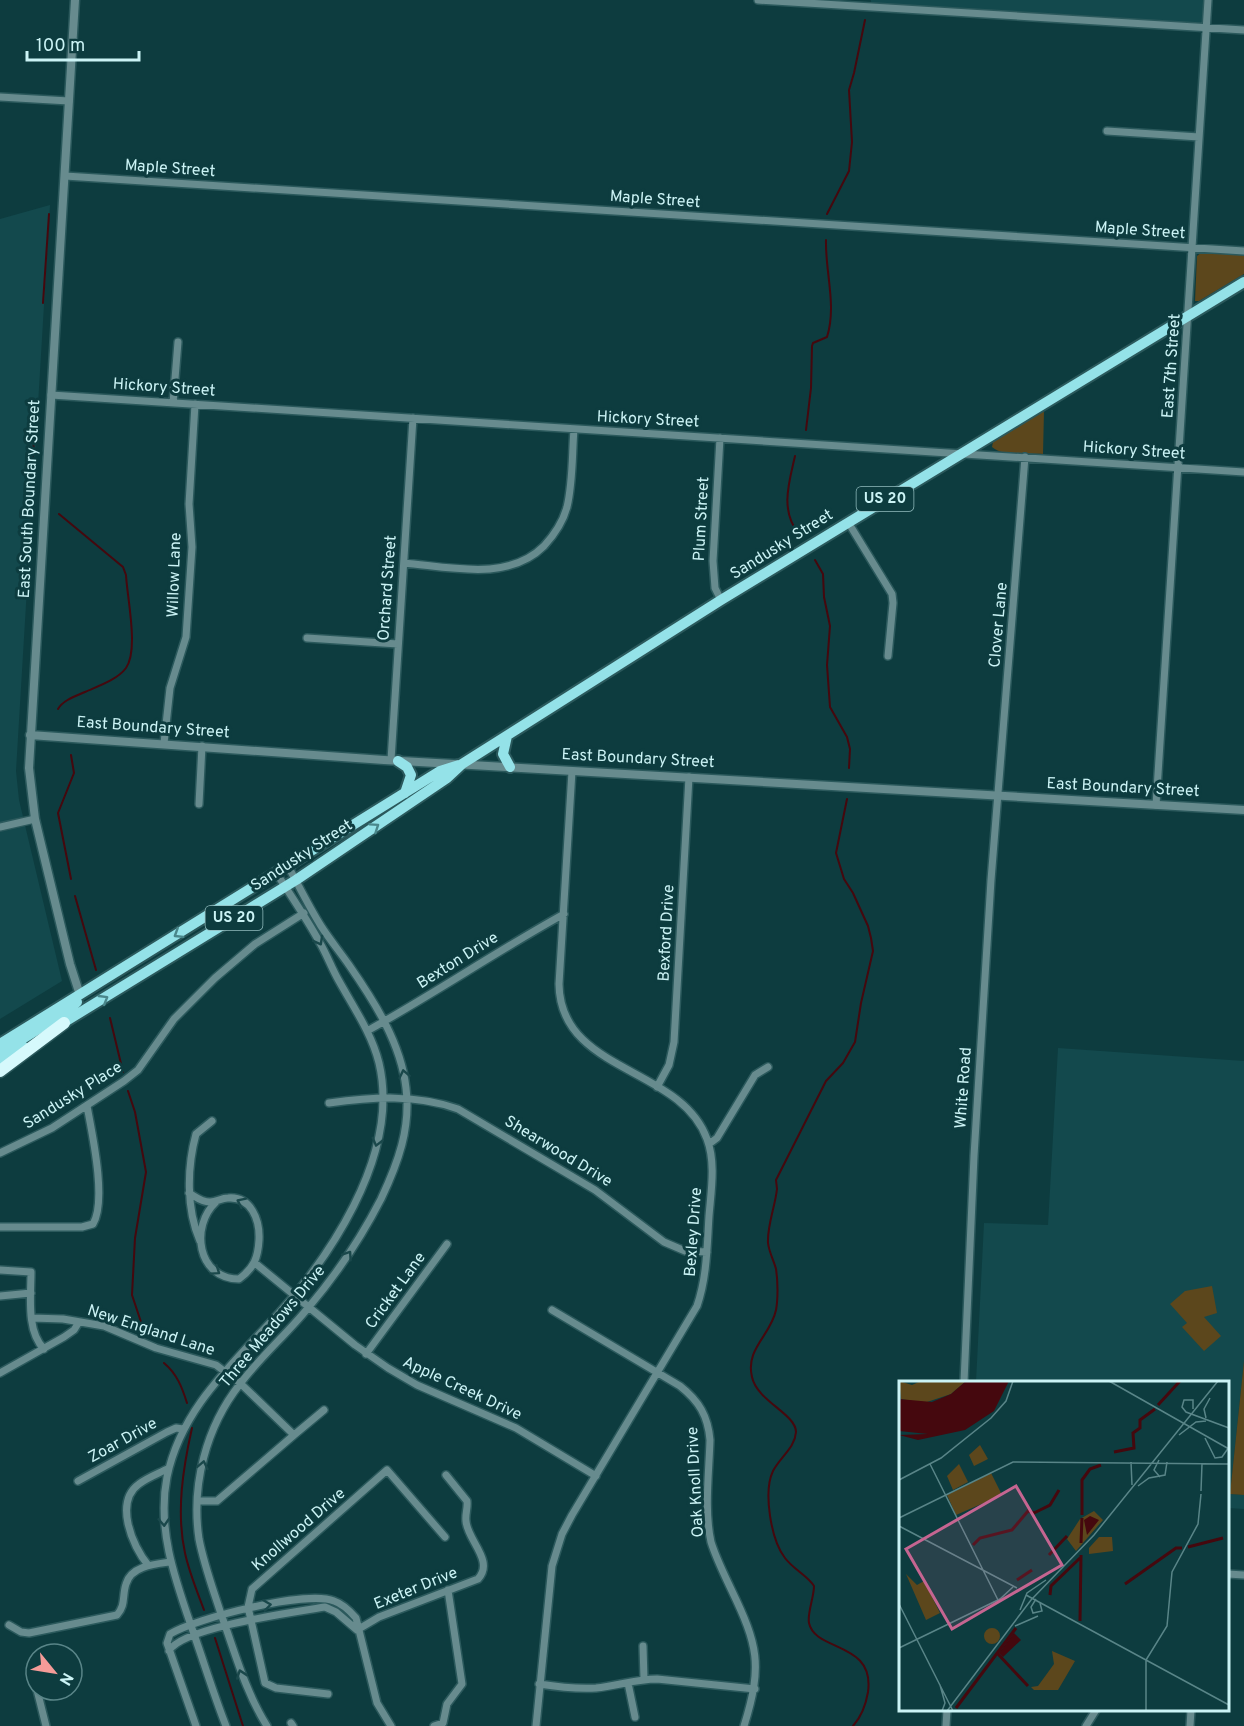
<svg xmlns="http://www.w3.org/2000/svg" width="1244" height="1726" font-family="Overpass,sans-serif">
<rect width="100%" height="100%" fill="#0d3c3f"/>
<!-- built -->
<path fill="#13494d" d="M871,0H1208L1206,28L871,7Z
M50,205L16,771L19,800L62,981L0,1019V219Z
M1058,1048L1244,1061V1361L1230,1494L1244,1495V1509L1228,1508V1382H976L984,1223L1048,1225Z"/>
<!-- green -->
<path fill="#5c471c" d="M1202,252L1244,255V274L1199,301H1195L1197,256Z
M1044,411L1043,454C1028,453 1003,457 992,447L993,442Z
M1212,1286L1217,1313L1204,1317L1221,1336L1204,1351L1182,1327L1187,1323L1170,1304L1185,1291Z
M1244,1361V1495L1230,1494Z"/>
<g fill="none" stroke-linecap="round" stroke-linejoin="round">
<!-- stream -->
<path stroke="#45080e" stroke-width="2" d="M827,214L849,171L852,142L849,90L854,73L865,20
M43,303L49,214
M806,430L811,388L812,346L813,343L827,337C837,306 825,271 826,240
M795,456C789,483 780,509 798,533
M35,485L32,472L36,407
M815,560L823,574L824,597L830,626L827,665L830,707L847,737L850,749L849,768
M58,709C63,700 76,696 85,692C98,686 117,680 126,668C139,650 127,597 126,575L123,567L59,514
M847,799L836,853L844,879L853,893L868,926L871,938L873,951L861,1003L855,1042L843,1063L826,1081L776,1180L777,1189C775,1207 767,1226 768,1243C769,1252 774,1261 776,1269C778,1281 778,1299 776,1310C771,1335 745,1349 752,1377C757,1401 796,1414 796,1432C795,1448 780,1457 773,1471C763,1492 771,1540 785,1558C793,1569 808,1576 814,1586C814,1597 807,1614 809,1623C815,1652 875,1641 868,1692C866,1704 861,1717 853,1726
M71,879L58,813L74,773L71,755
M75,896L96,970
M110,1018L123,1072
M128,1091L135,1112L146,1172L135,1238L132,1295L145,1334
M164,1363C177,1374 182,1387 187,1403
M192,1428C183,1468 176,1512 185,1553C189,1572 197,1591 204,1610
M215,1638L243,1726"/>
<!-- minor casing -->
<g stroke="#2b595c" stroke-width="10">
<path id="minor" d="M758,0L1244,30
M0,97L69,101
M1107,131L1199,137
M65,176L1244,251
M51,395L1244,472
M173,403L178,342
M720,438L713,561L715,588L721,600
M848,522L892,594L893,603L888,656
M404,563C450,567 508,582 544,546C555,534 563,522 567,507C573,482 572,454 574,429
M307,638L398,644
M164,743L170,688L186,637L192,547L189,504L195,404
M391,760L413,418
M199,804L202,746
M1156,805L1208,0
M0,827L35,819
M367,1031C434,994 497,951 564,914
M657,1087L669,1065L674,1042L689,777
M329,1103C373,1097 416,1094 458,1109L595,1190L664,1242L685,1251L707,1252
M709,1144L717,1138L755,1075L768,1067
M0,1153L52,1128L124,1081L138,1070L174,1019L215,978L255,944L304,913
M189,1193C196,1197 201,1202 210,1202C217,1202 221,1198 228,1198C251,1196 260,1220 259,1240C258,1258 254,1268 239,1279C197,1279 190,1226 216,1202
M0,1227H82L93,1224C107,1201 92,1133 87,1106
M200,1241C186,1209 187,1167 196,1134L212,1121
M255,1263L355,1345L388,1368L417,1385L516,1428L596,1476
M0,1270L31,1272C31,1295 26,1331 44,1349
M0,1296L31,1293
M552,1310L680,1386C699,1401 708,1416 710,1440C709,1473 704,1510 711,1542C716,1558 724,1574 731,1589C758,1645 763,1665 744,1726
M32,1318L63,1319L104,1326L156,1348L216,1365L240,1383L294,1435L217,1501H197
M366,1354L447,1244
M0,1373L64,1337L74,1330L79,1322
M964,1382L974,1156L991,880L1025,457
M294,1435L324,1410
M78,1481L167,1432L176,1428L183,1429
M148,1565C132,1546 114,1502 139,1484C148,1477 160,1473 169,1468
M1228,1574L1244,1575
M9,1625L21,1632L29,1633L117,1615C126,1605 122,1596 126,1584C131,1566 155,1564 170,1562
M357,1630L379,1617L478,1579C495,1561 467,1540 466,1521C465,1514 468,1508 467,1501L446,1475
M643,1646L644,1679
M169,1651C182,1627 296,1612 325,1607L336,1612L357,1630
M35,1681L36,1684
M628,1683L635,1717
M539,1684C558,1687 577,1689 596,1688C617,1686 636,1679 657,1679L755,1689
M37,1690L46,1726
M328,1694L276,1688L265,1683L248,1607L252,1589L387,1470L445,1537
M291,1723L293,1726
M196,1726L167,1643L170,1634C196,1618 307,1590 334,1601C343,1604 350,1611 356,1618L377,1703L391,1726
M226,1726C215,1698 206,1669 196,1640C178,1587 156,1533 167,1477C180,1414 224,1372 266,1327C327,1263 401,1156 379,1063C372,1034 354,1008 339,981C332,969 327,955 320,943C307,919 291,896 277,874
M267,1726C245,1691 235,1652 221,1614C213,1589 204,1565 199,1539C191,1485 206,1427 240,1384C260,1357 287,1334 308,1308C336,1275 361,1238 381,1199C398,1163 411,1128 406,1088C401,1043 374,1001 349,965C340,952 330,940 321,926C309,907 299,886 288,866
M434,1726L443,1723L447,1704L462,1684L448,1590
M536,1726L552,1566L562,1534L572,1515L697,1306C707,1277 707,1247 709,1216C711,1191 716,1163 707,1139C681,1066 560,1073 559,984L572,771
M946,1726L947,1710
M1086,1726L1096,1710
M1190,1726L1191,1710"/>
</g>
<!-- tertiary casing -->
<g stroke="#2b595c" stroke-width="11">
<path id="tertiary" d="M75,0L29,768L35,819L70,964L80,995
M30,735L384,760L1244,810"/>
</g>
<!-- primary casing -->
<g stroke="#2b595c" stroke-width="14">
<path id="primary" d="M507,736L503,754L510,767
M398,761L407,767L411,775L405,793
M58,1026L296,880L447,778L462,764L721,600L1244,282
M0,1044L440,771L459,765
M0,1053L67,1011L77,1002
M0,1062L24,1047"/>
</g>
<!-- motorway casing -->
<g stroke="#2b595c" stroke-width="15">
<path id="motorway" d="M0,1071L64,1023"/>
</g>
<!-- minor -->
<use href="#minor" stroke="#678b8e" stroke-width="7"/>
<!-- tertiary -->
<use href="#tertiary" stroke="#678b8e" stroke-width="8"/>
<!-- primary -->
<use href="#primary" stroke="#94e2e8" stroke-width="10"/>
<!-- motorway -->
<use href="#motorway" stroke="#d6f9fc" stroke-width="12"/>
</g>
<!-- one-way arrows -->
<defs><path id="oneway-chevron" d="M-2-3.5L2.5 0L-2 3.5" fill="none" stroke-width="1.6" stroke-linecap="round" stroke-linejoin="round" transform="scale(1.5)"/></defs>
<g stroke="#4a878b">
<use href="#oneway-chevron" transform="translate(375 827) rotate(-34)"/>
<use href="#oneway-chevron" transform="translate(178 934) rotate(148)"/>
<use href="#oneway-chevron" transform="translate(104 999) rotate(-31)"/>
</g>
<g stroke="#1a484b">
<use href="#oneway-chevron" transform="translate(319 941) rotate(61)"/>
<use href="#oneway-chevron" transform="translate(404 1074) rotate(-102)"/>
<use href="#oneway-chevron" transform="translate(377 1142) rotate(105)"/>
<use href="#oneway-chevron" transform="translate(241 1202) rotate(-154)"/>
<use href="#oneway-chevron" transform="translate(348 1255) rotate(-56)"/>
<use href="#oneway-chevron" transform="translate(216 1271) rotate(35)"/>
<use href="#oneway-chevron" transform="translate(203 1465) rotate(-78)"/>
<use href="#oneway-chevron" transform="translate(164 1522) rotate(87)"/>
<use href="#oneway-chevron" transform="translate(267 1605) rotate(-8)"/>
<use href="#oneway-chevron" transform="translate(241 1674) rotate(-109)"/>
</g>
<g text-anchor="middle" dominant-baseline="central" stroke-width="6" stroke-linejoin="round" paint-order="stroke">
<!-- shield labels -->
<g fill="#0d3c3f" stroke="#92bcbe" stroke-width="1.5">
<rect x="856.5" y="487" width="57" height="24" rx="4.5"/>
<rect x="205.5" y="906" width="57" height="24" rx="4.5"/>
</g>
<g font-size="15" font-weight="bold" fill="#cbf3f5">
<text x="885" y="499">US 20</text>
<text x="234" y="918">US 20</text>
</g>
<!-- street labels -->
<g font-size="16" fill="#cbf3f5" stroke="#0d3c3f">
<text transform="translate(170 169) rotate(4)">Maple Street</text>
<text transform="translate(655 200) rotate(4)">Maple Street</text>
<text transform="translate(1140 231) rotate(4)">Maple Street</text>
<text transform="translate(1172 366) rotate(-86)">East 7th Street</text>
<text transform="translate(164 388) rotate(4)">Hickory Street</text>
<text transform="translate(648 420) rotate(3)">Hickory Street</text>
<text transform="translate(1134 451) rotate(4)">Hickory Street</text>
<text transform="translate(30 499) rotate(-87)">East South Boundary Street</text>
<text transform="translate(702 519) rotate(-87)">Plum Street</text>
<text transform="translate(782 545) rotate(-32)">Sandusky Street</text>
<text transform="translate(175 575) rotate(-88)">Willow Lane</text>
<text transform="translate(388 588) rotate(-86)">Orchard Street</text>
<text transform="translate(999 625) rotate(-85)">Clover Lane</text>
<text transform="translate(153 728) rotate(4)">East Boundary Street</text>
<text transform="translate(638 759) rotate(3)">East Boundary Street</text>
<text transform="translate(1123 788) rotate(3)">East Boundary Street</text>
<text transform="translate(302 856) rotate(-33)">Sandusky Street</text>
<text transform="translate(667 933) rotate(-87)">Bexford Drive</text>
<text transform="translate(458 961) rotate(-32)">Bexton Drive</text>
<text transform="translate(964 1088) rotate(-86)">White Road</text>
<text transform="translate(73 1096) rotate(-32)">Sandusky Place</text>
<text transform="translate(558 1152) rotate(31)">Shearwood Drive</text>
<text transform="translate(694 1232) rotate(-86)">Bexley Drive</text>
<text transform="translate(396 1291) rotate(-54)">Cricket Lane</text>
<text transform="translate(273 1327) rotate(-50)">Three Meadows Drive</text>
<text transform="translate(151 1331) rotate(18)">New England Lane</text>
<text transform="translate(462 1389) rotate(25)">Apple Creek Drive</text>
<text transform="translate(123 1441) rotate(-29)">Zoar Drive</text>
<text transform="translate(696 1482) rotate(-93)">Oak Knoll Drive</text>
<text transform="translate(299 1530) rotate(-41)">Knollwood Drive</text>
<text transform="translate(416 1589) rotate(-22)">Exeter Drive</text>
</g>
</g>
<!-- overview -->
<g transform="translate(899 1381)">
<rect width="330" height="330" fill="#0d3c3f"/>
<path d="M0,0L13,4L22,0H67L52,13L25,22L2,18ZM81,64L89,78L75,85L70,74ZM60,83L69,101L54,109L48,95ZM92,92L103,114L57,134L48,114ZM195,130L204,139L177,170L168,158L181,138ZM200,156H213L214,170L190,173V167ZM7,193L18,204L25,200L41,232L27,239ZM85 255a8 8 0 1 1 16 0a8 8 0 1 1-16 0ZM153,270L176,280L159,309H135L132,306L139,305L155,283Z" fill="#5c471c"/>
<path d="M67,0H110L95,30L66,49L19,59L0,54L29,53L0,50V18L33,21L52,13ZM191,135L200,139L188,154L185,139ZM115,252L122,259L104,276L100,272Z" fill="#45080e"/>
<path fill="none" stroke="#45080e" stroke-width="3" d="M259,24L281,0M215,71L235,67L234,52L241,47V39L256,28M183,134V99L191,88L202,84M182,162L183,137M74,164L81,157L113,149L129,130L135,132L151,124L160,109M289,166L324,157M150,174L168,155M118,199L133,189M226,203L277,167H283M151,214L152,205L181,177M181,240L182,174M99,273L129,305M57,327L117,247"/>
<path fill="none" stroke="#598588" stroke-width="1.5" d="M210,0L330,68M294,28V19H285L283,26L287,31L330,47M307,37L305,28L311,17M280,54L297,41L307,40M306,57L316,77L323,76L330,66M260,79L255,89L261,96M232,81L233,104M31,83L99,219M0,99L42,77L92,37L107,20L114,0M239,105L250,97L266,94L268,81M302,110L303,83M0,137L114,81L330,83M0,145L118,207M127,214L330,324M137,218L132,226L134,232L143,230L141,222M0,223L54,330M121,229L128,212L147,199M116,245L139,235M0,267L101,218L114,206M41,304L46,322L43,330M48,330L132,219L195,154L319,0M247,330V279L268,245L273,191L299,143L302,113"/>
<path fill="#c56591" fill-opacity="0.15" stroke="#c56591" stroke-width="3" d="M117,105L163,184L53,248L7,168Z"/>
<rect width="330" height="330" fill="none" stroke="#cbf3f5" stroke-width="3"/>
</g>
<!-- north arrow -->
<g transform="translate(54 1672) rotate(120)"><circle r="28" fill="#0d3c3f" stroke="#598588" stroke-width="1.5"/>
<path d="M0-4.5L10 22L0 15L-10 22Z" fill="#f59b98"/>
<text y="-9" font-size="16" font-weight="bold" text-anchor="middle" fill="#cbf3f5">N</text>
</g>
<!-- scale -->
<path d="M27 51v9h112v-9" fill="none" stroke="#cbf3f5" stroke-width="3"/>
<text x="36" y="51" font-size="18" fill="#cbf3f5" stroke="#0d3c3f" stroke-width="4.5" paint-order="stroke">100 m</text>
</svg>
